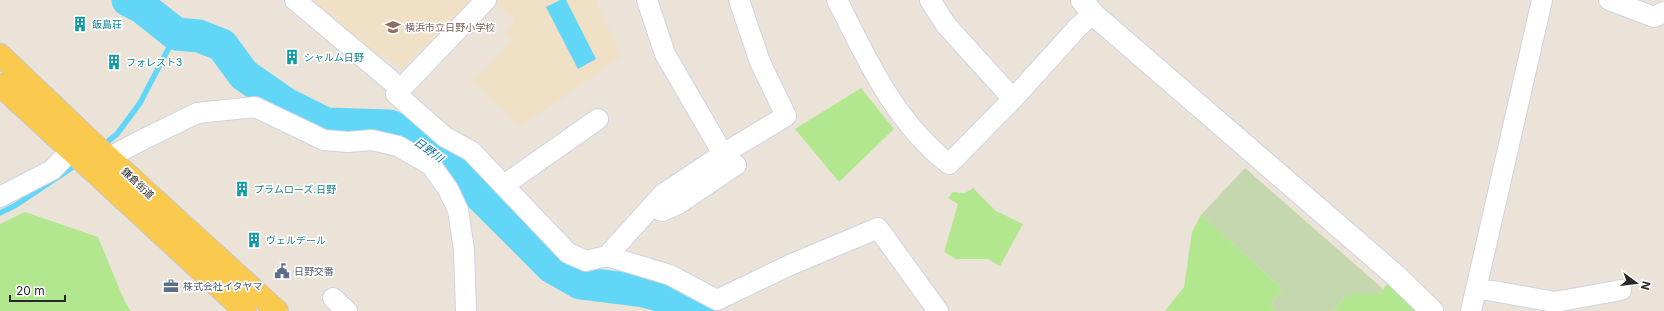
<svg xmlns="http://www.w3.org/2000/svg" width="1664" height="311" font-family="Inter,'Noto Sans JP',sans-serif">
<rect width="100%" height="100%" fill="#ece3d8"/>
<!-- education -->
<path fill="#efe0c6" d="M309,0H472L401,69L384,54L381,58Z
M498,0H595L622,56L521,127L473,81L512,41L507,33L515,20L495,3Z"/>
<!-- green -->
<path fill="#b2e790" d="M861,88L894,129L839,182L795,129Z
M973,188L996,211L1023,224L1000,266L988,259H956L944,252L958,204L948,198L953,192L965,193Z
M25,212L98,237L125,302L131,311H0V224Z
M1201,215L1283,289L1270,304L1276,311H1165L1184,287L1192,232Z
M1388,283L1406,298L1419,311H1334L1347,294H1379Z"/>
<!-- cemetery -->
<path fill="#c4d7ae" d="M1245,168L1383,289L1379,294H1347L1334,311H1276L1270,304L1283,289L1201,215Z"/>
<!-- water -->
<path fill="#62d6f7" d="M560,0H566L596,59L578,69L546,7Z"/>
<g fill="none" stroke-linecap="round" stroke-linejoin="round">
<!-- stream -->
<path stroke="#62d6f7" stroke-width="5.5" d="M102,146L117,134L140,103L176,34
M0,213L16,205L79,163"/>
<!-- river -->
<path stroke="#62d6f7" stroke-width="33" d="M128,0L142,7L176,34L199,36L222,45L244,75L286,104L326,124L390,126L424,143L452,167L552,267L580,283L644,291L674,299L699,311"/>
<!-- street casing -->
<g stroke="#ced3e3" stroke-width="22">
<path id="street" d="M295,0L401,89
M486,0L396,94L445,137L471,151L568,253L586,261L607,256L670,275L717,300L790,265L878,228L938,311
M647,0L665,54L723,154
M837,0C867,60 895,122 949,164L1013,99L1078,27L1093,14
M930,0L946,25L1013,99
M1609,0L1654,17L1664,12
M110,157L140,141L197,113L255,107L324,140L348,142L372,140L398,146L431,165L448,189L458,210L464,250L466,311
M504,185L598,119
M0,197L52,170L82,139
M653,206L662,211L678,204L736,165
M607,256L663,194L723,154L786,116L760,62L739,0
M1476,288L1555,302L1621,290
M333,298L347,311
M1471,311L1542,0"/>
</g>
<!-- secondary casing -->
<g stroke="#ced3e3" stroke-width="24">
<path id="secondary" d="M1082,0L1093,14L1395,275L1432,311"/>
</g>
<!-- primary casing -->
<g stroke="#c7c7c7" stroke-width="24">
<path id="primary" d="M0,55L85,136L277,311
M0,85L245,311"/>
</g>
<!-- street -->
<use href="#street" stroke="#fff" stroke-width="20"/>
<!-- secondary -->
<use href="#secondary" stroke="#fff" stroke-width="22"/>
<!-- primary -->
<use href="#primary" stroke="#faca4f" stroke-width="22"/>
</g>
<!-- icons -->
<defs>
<g id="building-bare" transform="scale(1.2)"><path d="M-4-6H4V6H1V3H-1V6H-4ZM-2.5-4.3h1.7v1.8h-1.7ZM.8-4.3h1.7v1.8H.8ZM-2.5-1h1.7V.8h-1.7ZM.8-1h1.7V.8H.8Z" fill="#0f9aa8" stroke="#fff" stroke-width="2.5" paint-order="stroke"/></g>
<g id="school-bare" transform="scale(1.2)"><path d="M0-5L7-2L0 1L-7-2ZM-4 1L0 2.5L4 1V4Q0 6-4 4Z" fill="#8d6e63" stroke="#fff" stroke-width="2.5" paint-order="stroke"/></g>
<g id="civic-bare" transform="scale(1.2)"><path d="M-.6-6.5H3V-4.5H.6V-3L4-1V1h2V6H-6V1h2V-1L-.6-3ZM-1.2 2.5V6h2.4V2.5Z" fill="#5c6f8a" stroke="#fff" stroke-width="2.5" paint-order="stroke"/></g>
<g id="office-bare" transform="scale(1.2)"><path d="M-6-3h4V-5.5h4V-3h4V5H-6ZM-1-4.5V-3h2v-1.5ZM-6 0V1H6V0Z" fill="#5c6f8a" stroke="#fff" stroke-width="2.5" paint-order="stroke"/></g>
</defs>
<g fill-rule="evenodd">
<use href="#building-bare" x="80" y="24"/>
<use href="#school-bare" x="393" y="27"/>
<use href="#building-bare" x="292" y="57"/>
<use href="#building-bare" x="114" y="62"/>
<use href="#building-bare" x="242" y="189"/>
<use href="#building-bare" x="254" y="240"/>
<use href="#civic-bare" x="282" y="271"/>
<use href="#office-bare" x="171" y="286"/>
</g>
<g text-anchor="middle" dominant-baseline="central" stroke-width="3.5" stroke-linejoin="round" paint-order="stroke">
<!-- culture labels -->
<g font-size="10" fill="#0d838f" stroke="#fff" text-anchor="start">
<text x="92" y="24">飯島荘</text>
<text x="304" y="57">シャルム日野</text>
<text x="126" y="62">フォレスト3</text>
<text x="254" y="189">プラムローズ.日野</text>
<text x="266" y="240">ヴェルデール</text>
</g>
<!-- education labels -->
<g font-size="10" fill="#785e54" stroke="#fff" text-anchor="start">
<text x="405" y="27">横浜市立日野小学校</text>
</g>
<!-- street labels -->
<g font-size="10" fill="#282828" stroke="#fff">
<text transform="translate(138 183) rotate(43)">鎌倉街道</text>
</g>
<!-- service labels -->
<g font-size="10" fill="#4e5e75" stroke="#fff" text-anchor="start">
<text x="294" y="271">日野交番</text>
<text x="183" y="286">株式会社イタヤマ</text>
</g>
<!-- water labels -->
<g font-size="11" font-style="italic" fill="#0472a0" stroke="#fff">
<text transform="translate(429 150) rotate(36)">日野川</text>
</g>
</g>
<!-- north arrow -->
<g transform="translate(1636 283) rotate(105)" stroke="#ffffff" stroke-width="3" paint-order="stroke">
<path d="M0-3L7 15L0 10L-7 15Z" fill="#282828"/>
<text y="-6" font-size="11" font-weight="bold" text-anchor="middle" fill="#282828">N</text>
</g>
<!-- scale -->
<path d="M10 295v6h55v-6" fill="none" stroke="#282828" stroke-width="2"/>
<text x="16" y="295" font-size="12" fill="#282828" stroke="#ffffff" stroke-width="3" paint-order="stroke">20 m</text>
</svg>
